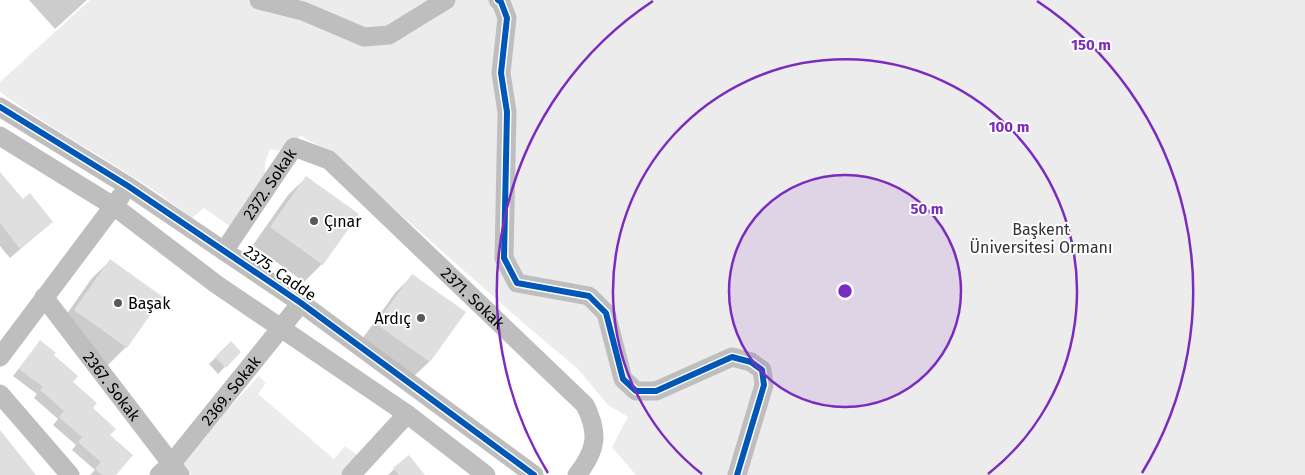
<svg xmlns="http://www.w3.org/2000/svg" width="1305" height="475" font-family="'Fira Sans',sans-serif">
<rect width="100%" height="100%" fill="#fff"/>
<!-- green -->
<path fill="#ececec" d="M90,0H1305V475H636L612,447L628,417L608,405L578,369L520,320L330,152L301,136L278,151L270,149L265,163V174L231,227L204,208L192,218C132,171 62,137 0,92V82Z
M259,376L266,383L258,394L334,459L345,446L360,457L341,475H191L180,460Z"/>
<!-- shadow -->
<path fill="#0003" d="M29,0H87L55,29Z
M0,174L22,201L52,222L10,258L0,246Z
M306,178L357,215L322,264L304,282L253,245L288,195Z
M110,261L126,347L108,365L57,328L92,278Z
M413,275L464,312L429,362L411,379L360,342L395,293Z
M231,343L239,352L218,374L209,364Z
M34,349L52,356L108,435L114,475H90L95,470L72,450L76,445L53,425L58,419L34,398L37,394L13,376Z
M394,469L423,475H388Z"/>
<!-- building -->
<path fill="#dfdfdf" d="M0,172L23,199L30,193L53,222L20,249L0,223Z
M306,176L359,214L323,265L270,227Z
M110,259L163,297L127,348L74,310Z
M412,274L466,312L430,362L376,324Z
M40,340L56,353L54,355L78,376L73,382L97,403L93,408L116,429L110,435L133,455L116,475H102L95,469L101,462L78,442L82,437L59,417L64,411L40,390L43,387L19,369Z
M231,341L241,352L226,368L215,357Z
M0,430L36,475H0Z
M409,455L425,475H399L393,468Z"/>
<g fill="none" stroke-linecap="round" stroke-linejoin="round">
<!-- minor -->
<g stroke="#bebebe" stroke-width="19">
<path d="M259,0L303,11L364,37L389,35L446,0"/>
<path d="M498,0L501,2L507,18L501,73L507,112L504,258L517,283L589,296L606,313L623,379L636,391H656L732,357L751,362L762,370L764,385L737,475"/>
<path d="M0,107L128,186L301,303L534,475"/>
<path d="M0,136L115,207L216,284L407,414L486,475"/>
<path id="s1" d="M224,251L294,147L329,160L585,405C599,433 597,450 577,475"/>
<path id="s2" d="M44,297L180,475"/>
<path d="M0,357L121,196"/>
<path d="M0,394L70,475"/>
<path id="s3" d="M159,475L172,463L301,303"/>
<path d="M351,475L407,414"/>
</g>
<!-- cycleway casing -->
<g stroke="#fff" stroke-width="9">
<path id="cycleway" d="M498,0L501,2L507,18L501,73L507,112L504,258L517,283L589,296L606,313L623,379L636,391H656L732,357L751,362L762,370L764,385L737,475
M0,107L128,186L301,303L534,475"/>
</g>
<!-- cycleway -->
<use href="#cycleway" stroke="#0057b8" stroke-width="6"/>
</g>
<!-- distance rings -->
<circle cx="845" cy="291" r="116" fill="#7b2cbf" fill-opacity=".12"/>
<g fill="none" stroke="#7b2cbf" stroke-width="2.5">
<circle cx="845" cy="291" r="116"/>
<path d="M702 474A232 232 0 1 1 988 474"/>
<path d="M548 473A348 348 0 0 1 653 1M1037 1A348 348 0 0 1 1142 473"/>
</g>
<!-- markers -->
<g fill="#595959" stroke="#fff" stroke-width="2">
<circle cx="314" cy="221" r="5"/>
<circle cx="118" cy="303" r="5"/>
<circle cx="421" cy="318" r="5"/>
</g>
<g text-anchor="middle" dominant-baseline="central" stroke-width="4" stroke-linejoin="round" paint-order="stroke">
<!-- street labels -->
<g font-size="16" fill="#000" stroke="#fff">
<text stroke="none"><textPath href="#s1" startOffset="81">2372. Sokak</textPath></text>
<text transform="translate(280 273) rotate(35)">2375. Cadde</text>
<text stroke="none"><textPath href="#s1" startOffset="362">2371. Sokak</textPath></text>
<text stroke="none"><textPath href="#s2" startOffset="112">2367. Sokak</textPath></text>
<text stroke="none"><textPath href="#s3" startOffset="111">2369. Sokak</textPath></text>
</g>
<!-- poi labels -->
<g font-size="16" fill="#000" stroke="#fff" text-anchor="start">
<text x="324" y="221">Çınar</text>
<text x="128" y="303">Başak</text>
<text x="411" y="318" text-anchor="end">Ardıç</text>
</g>
<!-- park labels -->
<g font-size="16" fill="#333" stroke="#fff">
<text x="1041" y="229">Başkent<tspan x="1041" dy="18">Üniversitesi Ormanı</tspan></text>
</g>
</g>
<circle cx="845" cy="291" r="8" fill="#7b2cbf" stroke="#fff" stroke-width="2.5"/>
<g font-size="15" text-anchor="middle" font-weight="bold" fill="#7b2cbf" stroke="#fff" stroke-width="4" stroke-linejoin="round" paint-order="stroke">
<text x="1091" y="50">150 m</text>
<text x="1009" y="132">100 m</text>
<text x="927" y="214">50 m</text>
</g>
</svg>
